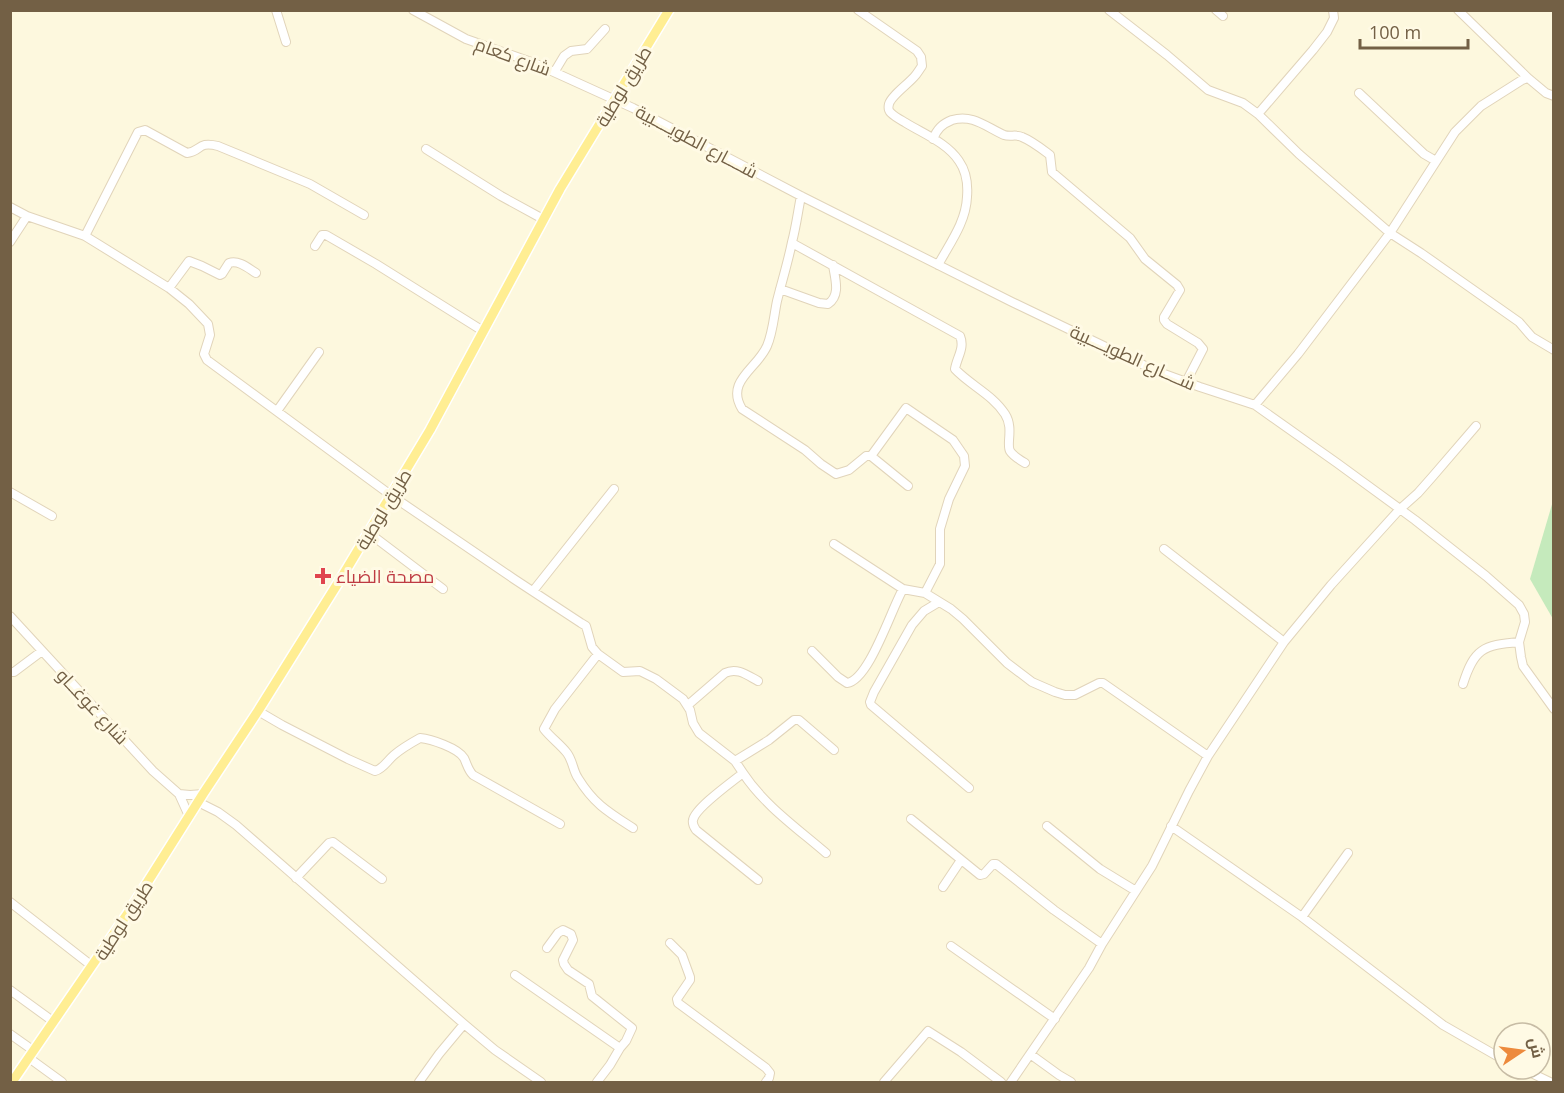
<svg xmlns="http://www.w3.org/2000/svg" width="1564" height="1093" font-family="'Open Sans',Cairo,sans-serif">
<rect width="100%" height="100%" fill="#fdf8de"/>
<!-- green -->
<path fill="#c5eabc" d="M1553,501L1554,619H1553L1530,579Z"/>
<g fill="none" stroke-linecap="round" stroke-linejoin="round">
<!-- minor casing -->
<g stroke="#e1d4ba" stroke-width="10">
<path id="minor" d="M276,10L286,42
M413,10L466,39L534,63L633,108L801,196L1012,302L1156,371L1200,387L1255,405L1337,463L1415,520L1486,576L1519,605L1524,614L1525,622L1519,642L1521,657L1523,666L1554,709
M858,10L917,51L921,57L922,66C919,70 917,74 914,77C908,84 891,96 889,104C888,108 888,110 891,113C895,117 901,120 906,123C924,134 947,143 959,161C966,171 968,185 967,197C966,222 950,243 938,265
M1109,10L1167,55L1208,90L1243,103L1258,114L1299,154L1390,233L1421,253L1519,322L1532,337L1554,350
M1216,10L1223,16
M1458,10L1528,78
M555,71L564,56L571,51L587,49L605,29
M1359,93L1424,154L1436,161
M1258,114L1313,50L1327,32L1334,18L1333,10
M933,139C937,129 942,124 952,120C973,114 986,127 1004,135C1010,137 1017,134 1022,137C1032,141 1042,149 1050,155L1052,172L1130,238L1145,259L1177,285L1180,290L1164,317V320L1167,324L1198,343L1203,349L1186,382
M426,149L501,196L543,219
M801,196C798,211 796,227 792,242C788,262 782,281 777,301C774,315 773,332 767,346C757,369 725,381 742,409L805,450L821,464L836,474L849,470L866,456H871L908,486
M10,207L27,216L85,236L169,288L189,304L208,324L210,335L204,354L207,360L392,496L514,579L581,623L586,626L592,647L598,654L623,672L640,671L656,679L683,699L690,710L693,723L699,733L735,761L769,740L794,720H799L834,750
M85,236L138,132L145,130L187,153C202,151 197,141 218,146L310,184L364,215
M10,242L27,216
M792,243L960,336C965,348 957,357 955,369C970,385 993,395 1005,414C1014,428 1006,444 1010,451C1013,456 1020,460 1025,463
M315,246L322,235H326L376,264L483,331
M169,288L189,261L202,266L220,275L222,274L229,263C239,260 248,268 256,273
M780,289L819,303L828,304C841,295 835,279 833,265
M1255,405L1298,354L1390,233L1455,132L1481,106L1522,80L1528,78L1546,93L1554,96
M277,411L319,352
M871,456L906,408L953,440L964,456L965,466L949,499L940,529V564L925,593
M10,492L52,516
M369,533L443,589
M834,544L903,589L925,593L951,609L963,619L1007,663L1032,682L1055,692L1065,695H1075L1099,683H1103L1208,756
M1164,549L1284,642
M533,591L614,489
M939,602L924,611L912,625L874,692L870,702L871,705L969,788
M10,616L153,771L179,794L189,816
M812,651L838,677L847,683C869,680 891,610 903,589
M598,654L555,709L544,729C551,738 560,744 567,753C573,761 573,771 578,778C594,804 608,812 633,828
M10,672H14L42,651
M1463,684C1474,649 1483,645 1519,642
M688,705L725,673C737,667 747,675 758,681
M258,711L282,725L348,759L375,771C383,769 387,761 394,755C402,748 411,743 420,738C431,739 458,748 464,758C467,764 468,770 473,775L560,824
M735,761L743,773C732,782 695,808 693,820C692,824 694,827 696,830L758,880
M743,773C764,805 797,828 826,853
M179,794L190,795L203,794
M198,802L218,812L236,825L464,1024L495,1050L541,1082
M911,819L980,875L984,874L993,864H996L1054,910L1102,944
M1047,826L1100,869L1136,891
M1171,826L1302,917L1443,1025L1504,1060
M296,878L329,843L333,842L382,879
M943,887L961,860
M10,902L92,966
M1302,917L1348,853
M670,943L682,955L690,977V980L677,999L678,1003L766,1068L770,1073L769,1078L766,1082
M951,946L1055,1019
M547,948L558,933L563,930L571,934L573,940L563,960L564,964L568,970L589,984L592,996L632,1028L626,1041L620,1048
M515,975L620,1048L610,1065L597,1082
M10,990L54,1022
M10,1034L34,1051
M1030,1054L1059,1075L1071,1082
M29,1058L62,1082
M1523,1069L1550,1082
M419,1082L439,1054L464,1024
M884,1082L928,1031L961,1052L1001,1082
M1011,1082L1089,968L1102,944L1152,866L1189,791L1208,756L1284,642L1331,585L1399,510L1418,493L1433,476L1476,426"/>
</g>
<!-- major casing -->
<g stroke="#fff" stroke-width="12">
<path id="major" d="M12,1082L128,913L203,794L258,711L343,575L430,430L560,189L669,10"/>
</g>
<!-- minor -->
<use href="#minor" stroke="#fff" stroke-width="8"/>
<!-- major -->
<use href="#major" stroke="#ffee93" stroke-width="9"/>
</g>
<!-- markers -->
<path fill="#e0444e" stroke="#fffae5" stroke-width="2" d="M320 567h6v6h6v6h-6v6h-6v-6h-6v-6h6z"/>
<g text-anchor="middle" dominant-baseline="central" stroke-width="6" stroke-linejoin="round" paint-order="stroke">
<!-- street labels -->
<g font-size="18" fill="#736045" stroke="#fffae5">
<text transform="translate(513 56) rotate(20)">شارع كعام</text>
<text transform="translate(623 86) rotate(-59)">طريق لوطية</text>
<text transform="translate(697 141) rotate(28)">شــــارع الطويــــبية</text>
<text transform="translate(1133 357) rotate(24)">شــــارع الطويــــبية</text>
<text transform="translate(383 509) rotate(-59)">طريق لوطية</text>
<text transform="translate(93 706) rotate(47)">شارع غوغــاو</text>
<text transform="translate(123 920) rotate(-57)">طريق لوطية</text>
</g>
<!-- health labels -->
<g font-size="18" fill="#be3a42" stroke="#fffae5" text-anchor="start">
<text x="336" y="576">مصحة الضياء</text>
</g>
</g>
<!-- border -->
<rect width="1564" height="1093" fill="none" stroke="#736045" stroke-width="24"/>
<!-- north arrow -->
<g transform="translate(1522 1051) rotate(77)"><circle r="28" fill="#fffae5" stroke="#c7bca5" stroke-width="1.5"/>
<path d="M0-4.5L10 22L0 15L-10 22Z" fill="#ed8a3d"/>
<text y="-9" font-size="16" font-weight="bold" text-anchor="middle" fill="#736045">ش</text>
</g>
<!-- scale -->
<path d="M1360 39v9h108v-9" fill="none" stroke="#736045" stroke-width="3"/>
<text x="1369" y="39" font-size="18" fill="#736045" stroke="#fffae5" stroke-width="4.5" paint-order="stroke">100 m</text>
</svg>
